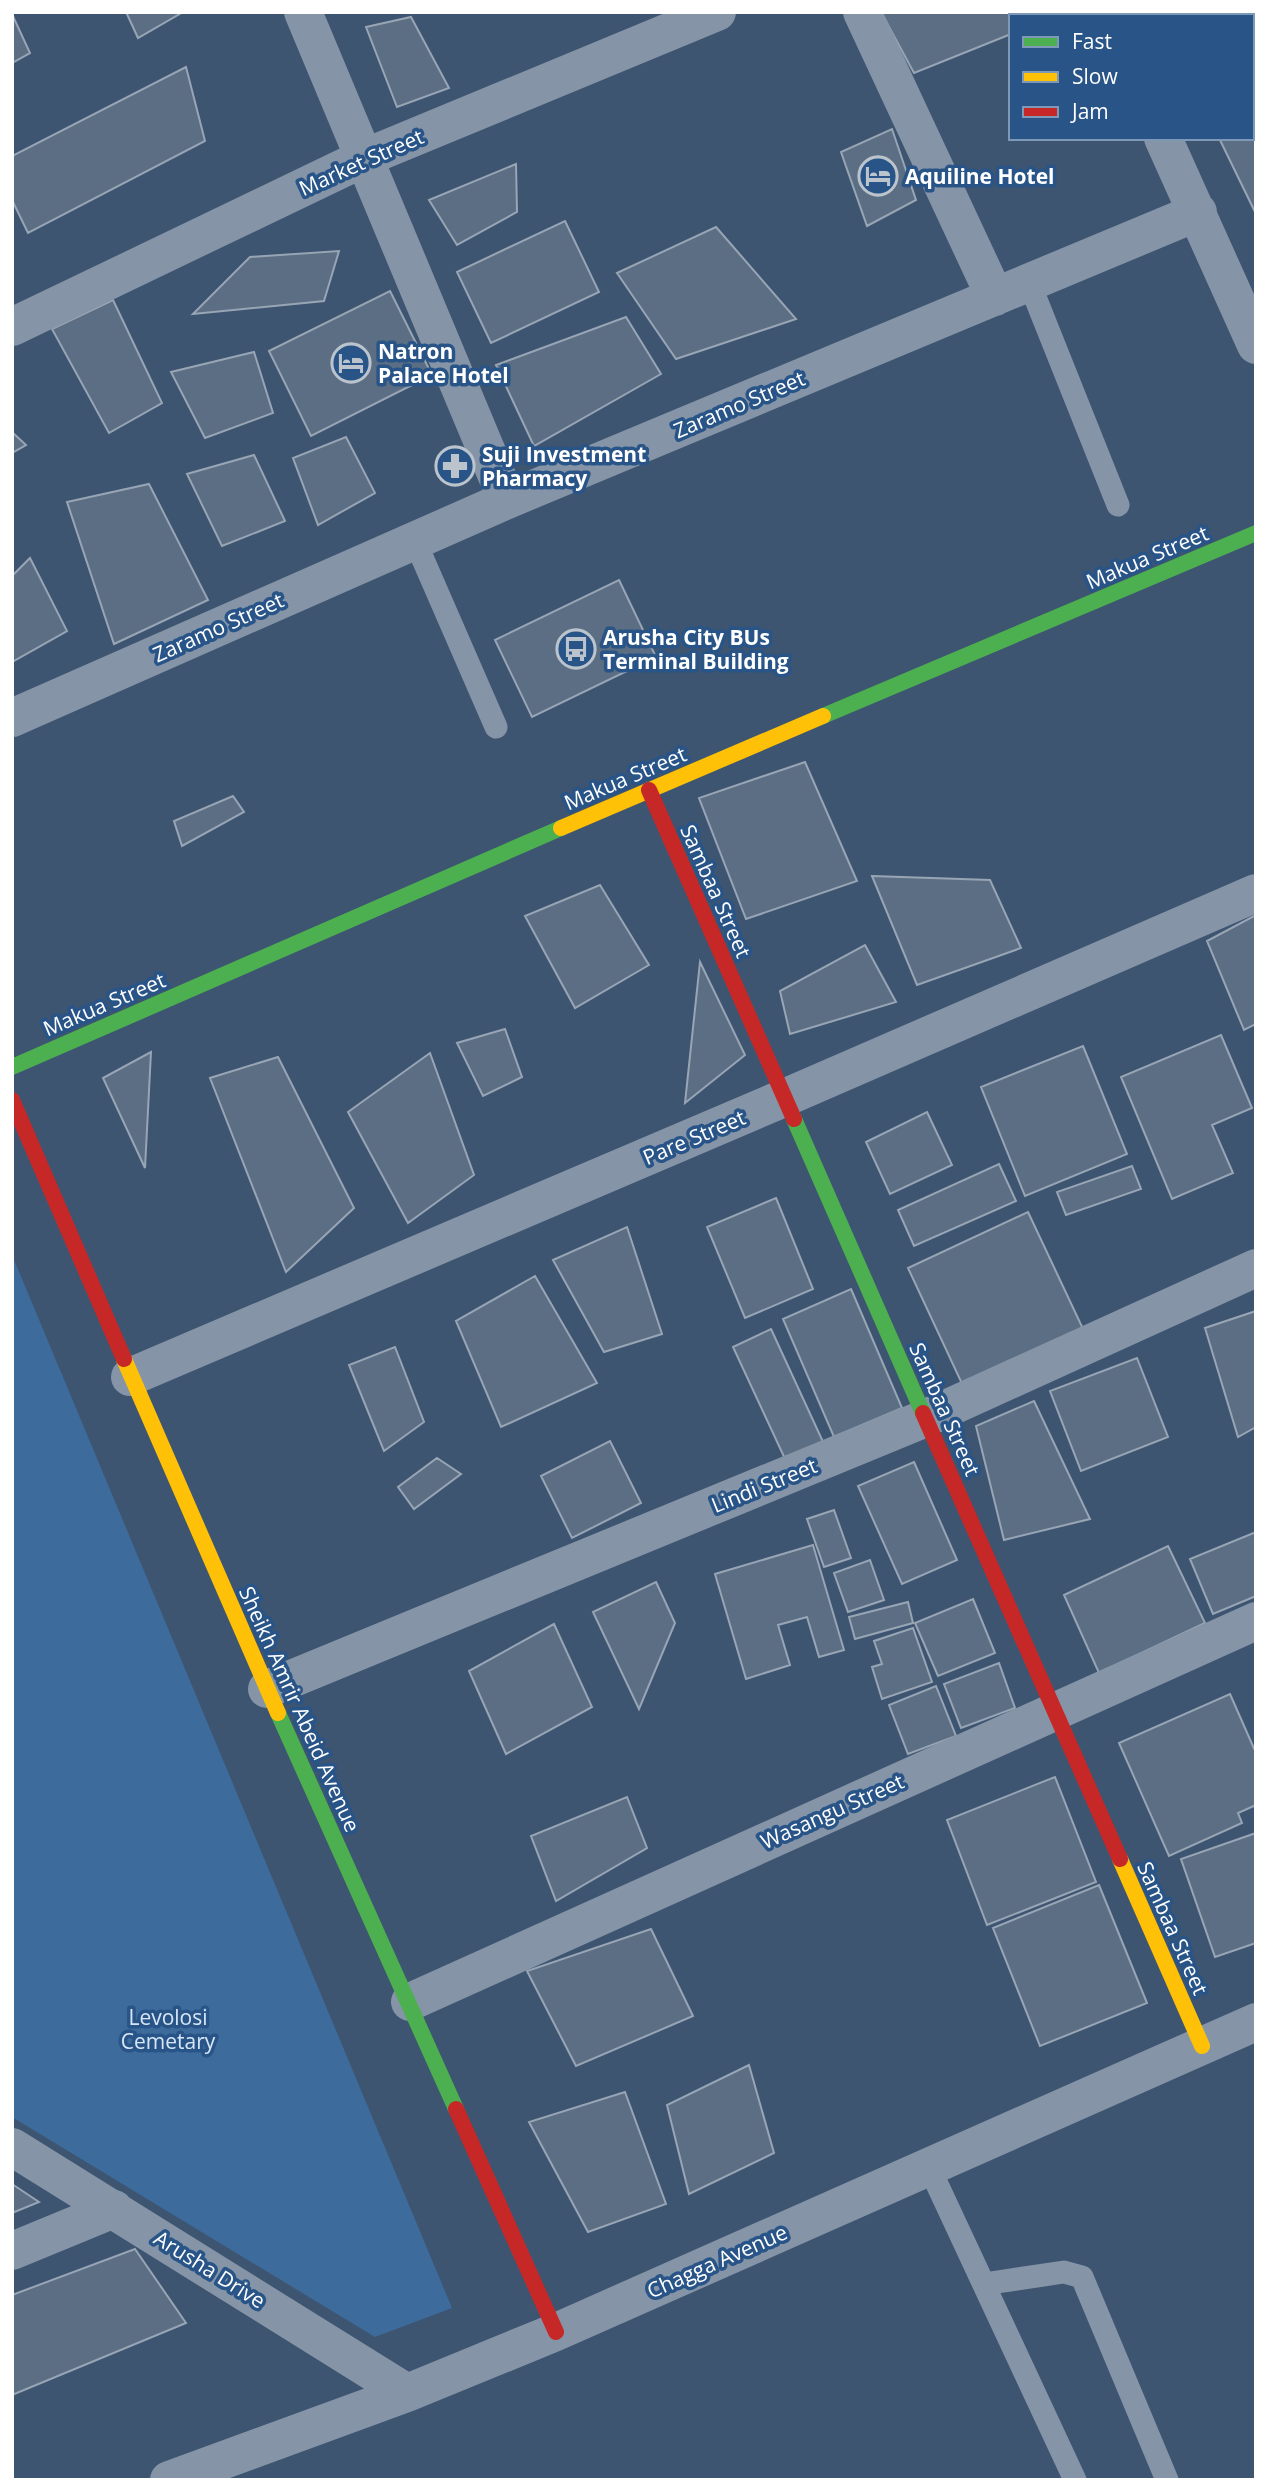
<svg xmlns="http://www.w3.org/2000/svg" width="1268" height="2492" font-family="'Open Sans',sans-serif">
<rect width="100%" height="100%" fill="#3e5571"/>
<!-- green -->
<path fill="#3d6b9c" d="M12,1255L452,2308L375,2337L12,2117Z"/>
<!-- building -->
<path fill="#5b6e83" stroke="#98a5b5" stroke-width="2" d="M126,12H183L138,38Z
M881,12H1040L1042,16H1011V34L914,73Z
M12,14L30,53L12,63Z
M411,17L449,88L397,107L366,27Z
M1256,53V214L1219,138H1252V55Z
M186,67L205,141L28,233L12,200V156Z
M892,129L916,200L867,226L841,152Z
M516,164L517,212L457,245L429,200Z
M565,221L599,292L491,343L457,272Z
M716,227L796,319L676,359L617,273Z
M339,251L324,301L193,314L250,257Z
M390,291L432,375L311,436L269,351Z
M113,300L162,403L109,433L52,329Z
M626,317L661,374L534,446L496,365Z
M254,352L273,413L205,438L171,372Z
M12,432L26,445L12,453Z
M346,437L375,493L318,525L293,458Z
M254,455L285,521L222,546L187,474Z
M149,484L208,600L114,644L67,502Z
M30,558L67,631L12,662V576Z
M619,580L656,657L532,717L495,640Z
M805,762L857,881L746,919L699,798Z
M233,796L244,812L182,846L174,821Z
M872,876L990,880L1021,948L917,985Z
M600,885L649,965L575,1008L525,916Z
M1256,915V1024L1244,1030L1207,941Z
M865,945L896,1002L790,1034L780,991Z
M700,962L745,1055L685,1103Z
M505,1029L522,1077L483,1096L457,1043Z
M1221,1035L1252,1108L1212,1125L1233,1173L1172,1199L1121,1077Z
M1083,1046L1127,1154L1025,1196L981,1087Z
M151,1052L145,1168L103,1078Z
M430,1053L474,1175L408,1223L348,1112Z
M278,1057L354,1208L286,1272L210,1078Z
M927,1112L952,1165L890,1194L866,1142Z
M999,1164L1016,1201L914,1246L898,1210Z
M1132,1166L1141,1189L1066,1215L1057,1192Z
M776,1198L813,1289L745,1318L707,1227Z
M1028,1212L1084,1331L964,1388L908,1268Z
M627,1227L662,1334L604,1352L553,1260Z
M535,1276L597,1383L501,1427L456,1321Z
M851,1289L902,1408L834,1437L783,1319Z
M1256,1311V1427L1238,1437L1205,1328Z
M771,1329L824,1444L786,1461L733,1347Z
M395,1347L424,1422L384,1451L349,1365Z
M1137,1358L1168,1437L1081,1471L1050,1391Z
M1034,1401L1090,1519L1004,1540L976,1426Z
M610,1441L641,1503L572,1538L541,1476Z
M437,1458L461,1474L414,1509L398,1487Z
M914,1462L957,1560L902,1584L858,1486Z
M834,1510L851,1558L824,1567L807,1519Z
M1256,1532V1596L1213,1614L1190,1559Z
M813,1545L844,1650L819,1657L807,1617L778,1625L790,1665L746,1679L715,1574Z
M1168,1546L1205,1623L1099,1673L1064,1595Z
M870,1560L884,1600L848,1612L834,1573Z
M656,1582L675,1623L639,1709L593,1612Z
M973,1599L995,1653L938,1676L915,1623Z
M908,1602L913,1623L855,1639L849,1617Z
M554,1624L592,1707L506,1754L469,1671Z
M913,1628L932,1682L882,1699L872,1667L882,1664L874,1641Z
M999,1663L1015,1708L961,1728L944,1684Z
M936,1686L956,1736L908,1754L889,1705Z
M1230,1694L1256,1753V1805L1238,1813L1242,1823L1169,1856L1119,1743Z
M1055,1777L1096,1882L987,1925L947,1820Z
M627,1797L647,1848L556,1901L531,1836Z
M1256,1833V1943L1215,1957L1181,1859Z
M1099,1885L1147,2003L1040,2046L993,1928Z
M651,1929L693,2016L576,2066L527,1971Z
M749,2065L774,2153L689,2194L667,2105Z
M625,2092L666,2204L588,2232L529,2122Z
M12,2184L39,2202L12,2213Z
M135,2249L186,2323L12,2395V2295Z"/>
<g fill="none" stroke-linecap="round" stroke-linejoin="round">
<!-- lane -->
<path stroke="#8595a7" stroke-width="23" d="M1029,282L1118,505
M415,541L496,727
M929,2167L1075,2480
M984,2284L1064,2272L1082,2277L1167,2480"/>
<!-- street -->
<path stroke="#8595a7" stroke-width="38" d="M303,12L507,500
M862,12L995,297
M1103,12L1105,16
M1163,138L1256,345
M12,327L364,158L717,12
M12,718L507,500L1198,212
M130,1377L784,1098L1256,893
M267,1689L926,1418L1256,1268
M410,2002L1256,1621
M12,2147L407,2393
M12,2251L114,2209
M169,2480L407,2393L556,2332L1256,2022"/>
<!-- fast -->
<path stroke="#4caf50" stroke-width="16" d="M823,716L1256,533
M12,1067L561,828
M794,1119L923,1413
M278,1713L456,2109"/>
<!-- slow -->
<path stroke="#ffc107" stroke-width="16" d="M561,828L823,716
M124,1359L278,1713
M1120,1859L1202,2046"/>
<!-- jam -->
<path stroke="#c62828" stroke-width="16" d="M649,790L794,1119
M12,1100L124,1359
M923,1413L1120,1859
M456,2109L556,2332"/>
</g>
<!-- icons -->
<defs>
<g id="hotel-ring" transform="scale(2.0125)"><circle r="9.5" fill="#285487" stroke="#bbc4cd" stroke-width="1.5"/><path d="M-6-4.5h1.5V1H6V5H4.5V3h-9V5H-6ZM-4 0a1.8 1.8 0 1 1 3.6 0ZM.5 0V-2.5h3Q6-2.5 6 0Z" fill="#bbc4cd"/></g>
<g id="pharmacy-ring" transform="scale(2.0125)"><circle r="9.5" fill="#285487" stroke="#bbc4cd" stroke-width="1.5"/><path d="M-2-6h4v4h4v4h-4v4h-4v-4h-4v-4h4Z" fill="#bbc4cd"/></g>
<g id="bus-ring" transform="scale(2.0125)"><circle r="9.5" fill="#285487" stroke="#bbc4cd" stroke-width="1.5"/><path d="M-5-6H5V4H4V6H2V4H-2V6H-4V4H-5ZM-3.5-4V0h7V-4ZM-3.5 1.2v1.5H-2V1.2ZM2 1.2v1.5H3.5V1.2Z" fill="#bbc4cd"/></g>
</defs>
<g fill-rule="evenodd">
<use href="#hotel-ring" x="878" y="176"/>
<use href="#hotel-ring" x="351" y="363"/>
<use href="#pharmacy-ring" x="455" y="466"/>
<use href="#bus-ring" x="576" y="649"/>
</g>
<g text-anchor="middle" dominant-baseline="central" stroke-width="7" stroke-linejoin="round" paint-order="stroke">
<!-- street labels -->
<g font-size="21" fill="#fff" stroke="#285487">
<text transform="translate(361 162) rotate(-24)">Market Street</text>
<text transform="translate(739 404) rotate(-23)">Zaramo Street</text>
<text transform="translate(1147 557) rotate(-23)">Makua Street</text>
<text transform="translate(218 627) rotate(-24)">Zaramo Street</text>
<text transform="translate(625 778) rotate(-23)">Makua Street</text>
<text transform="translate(716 891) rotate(66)">Sambaa Street</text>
<text transform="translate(104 1004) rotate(-23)">Makua Street</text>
<text transform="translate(694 1137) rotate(-23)">Pare Street</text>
<text transform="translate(945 1409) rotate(66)">Sambaa Street</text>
<text transform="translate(764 1485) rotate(-22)">Lindi Street</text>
<text transform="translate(300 1709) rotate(66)">Sheikh Amrir Abeid Avenue</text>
<text transform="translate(832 1811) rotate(-24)">Wasangu Street</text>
<text transform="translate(1173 1928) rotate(66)">Sambaa Street</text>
<text transform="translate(717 2261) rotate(-24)">Chagga Avenue</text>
<text transform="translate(210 2269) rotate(32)">Arusha Drive</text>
</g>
<!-- poi labels -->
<g font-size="21" font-weight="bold" fill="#fff" stroke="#285487" text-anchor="start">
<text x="905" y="176">Aquiline Hotel</text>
<text x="378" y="351">Natron<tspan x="378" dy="24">Palace Hotel</tspan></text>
<text x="482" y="454">Suji Investment<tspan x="482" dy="24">Pharmacy</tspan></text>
<text x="603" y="637">Arusha City BUs<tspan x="603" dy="24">Terminal Building</tspan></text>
</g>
<!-- park labels -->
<g font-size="21" fill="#d7e6f6" stroke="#285487">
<text x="168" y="2017">Levolosi<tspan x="168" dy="24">Cemetary</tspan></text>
</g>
</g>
<!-- border -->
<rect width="1268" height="2492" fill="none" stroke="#ffffff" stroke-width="28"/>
<!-- legend -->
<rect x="1009" y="14" width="245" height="126" fill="#285487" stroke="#7e98b7" stroke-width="2"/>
<rect x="1023" y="37" width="35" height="10" fill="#4caf50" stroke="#7e98b7" stroke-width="2"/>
<text x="1072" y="49" font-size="21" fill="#ffffff">Fast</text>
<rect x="1023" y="72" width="35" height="10" fill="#ffc107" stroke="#7e98b7" stroke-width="2"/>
<text x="1072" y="84" font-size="21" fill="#ffffff">Slow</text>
<rect x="1023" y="107" width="35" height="10" fill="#c62828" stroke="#7e98b7" stroke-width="2"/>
<text x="1072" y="119" font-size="21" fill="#ffffff">Jam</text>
</svg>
